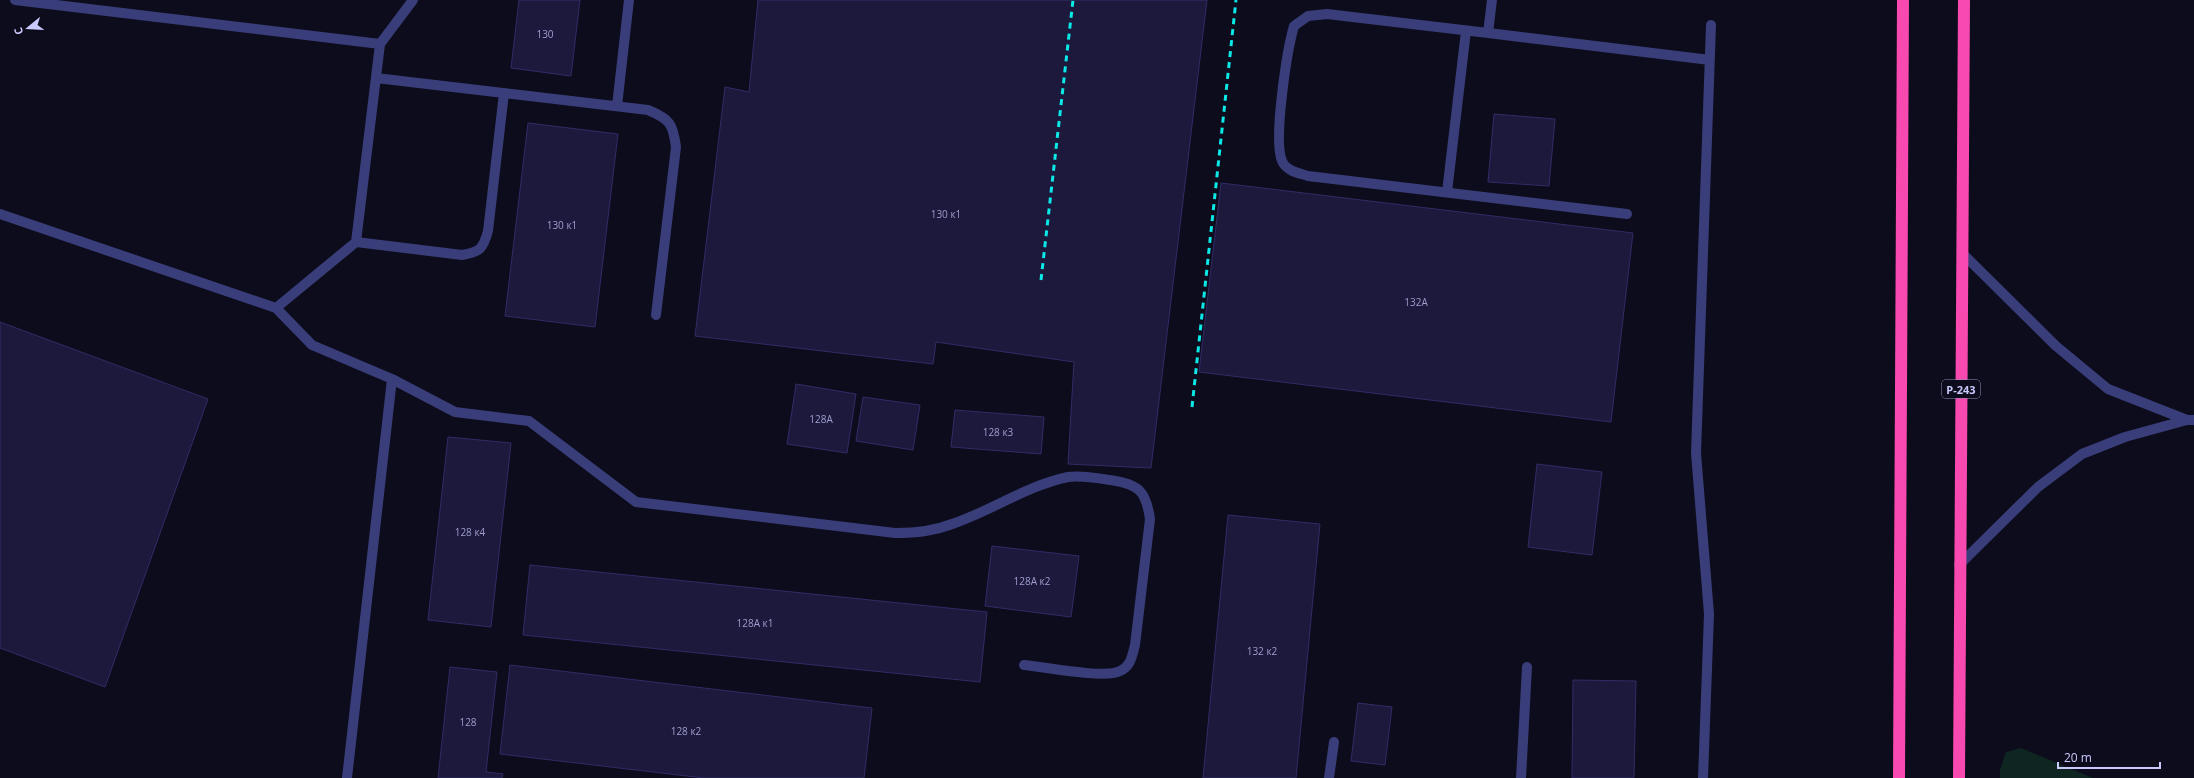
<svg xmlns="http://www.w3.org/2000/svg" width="2194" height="778" font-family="'Open Sans',sans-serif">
<rect width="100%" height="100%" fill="#0d0c1c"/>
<!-- green -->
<path fill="#0f2522" d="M2021,748L2093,778H2000V770L2006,752Z"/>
<!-- building -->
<path fill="#1c193c" stroke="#312c67" d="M519,0H580L571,76L511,68Z
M758,0H1207L1151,468L1068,464L1074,362L936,342L933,364L695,336L725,87L749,92Z
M1494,114L1555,119L1549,186L1488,182Z
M528,123L618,134L595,327L505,316Z
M1221,183L1633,233L1611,422L1199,372Z
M0,322L208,399L105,687L0,648Z
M796,384L856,394L847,453L787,444Z
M863,397L920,405L913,450L856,441Z
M955,410L1044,417L1041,454L951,447Z
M448,437L511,443L491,627L428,620Z
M1537,464L1602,472L1592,555L1528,547Z
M1228,515L1320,524L1296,778H1203Z
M992,546L1079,556L1071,617L985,606Z
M530,565L987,612L980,682L523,635Z
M510,665L872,708L864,778H704L500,754Z
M450,667L497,672L486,772L503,774L502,778H438Z
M1573,680L1636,681L1634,778H1572Z
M1358,703L1392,707L1385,765L1351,761Z"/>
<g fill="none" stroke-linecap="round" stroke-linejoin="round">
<!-- minor -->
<path stroke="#393d79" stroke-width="10" d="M15,0L380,44
M1492,0L1488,33L1710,60
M1488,33L1327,14L1308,16L1294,26C1287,50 1273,140 1282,161C1286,171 1299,173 1308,176L1627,214
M376,78L648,110C670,119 673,124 676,147L656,315
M617,106L629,0
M1447,192L1466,31
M0,214L276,308L312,345L392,379L347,778
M356,242L462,255C480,252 483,249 488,231L504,93
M1962,253L2056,346L2108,389L2187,420H2194
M276,308L356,242L380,44L413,0
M392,379L455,412L529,421L636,502L895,533C917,533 934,531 955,523C992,510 1029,485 1068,477C1081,475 1097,478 1110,480C1139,484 1146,491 1150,519L1135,645C1132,656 1131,666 1120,671C1104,679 1045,667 1024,665
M1959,565L2038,487L2082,454L2125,437L2187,420
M1329,778L1334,742
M1521,778L1527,667
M1703,778L1709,614L1696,453L1711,25"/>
<!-- highway -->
<path stroke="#f749af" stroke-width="12" d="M1899,778L1903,0
M1959,778L1964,0"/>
<!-- rail -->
<path stroke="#0ae8e7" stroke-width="3" stroke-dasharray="6 5" stroke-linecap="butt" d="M1041,280L1073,0
M1192,407L1236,0"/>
</g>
<g text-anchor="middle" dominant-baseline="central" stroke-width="3" stroke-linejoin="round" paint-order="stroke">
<!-- number labels -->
<g font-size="10" fill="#9e9dcd">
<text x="545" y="34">130</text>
<text x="946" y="214">130 к1</text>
<text x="562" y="225">130 к1</text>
<text x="1416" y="302">132А</text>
<text x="821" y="419">128А</text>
<text x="998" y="432">128 к3</text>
<text x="470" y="532">128 к4</text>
<text x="1032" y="581">128А к2</text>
<text x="755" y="623">128А к1</text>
<text x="1262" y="651">132 к2</text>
<text x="468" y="722">128</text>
<text x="686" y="731">128 к2</text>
</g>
<!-- shield labels -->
<rect fill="#0d0c1c" stroke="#9190ba" stroke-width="1" x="1942" y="380" width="38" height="18" rx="3"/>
<g font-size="11" font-weight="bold" fill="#c9c9fd">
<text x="1961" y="389">Р-243</text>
</g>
</g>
<!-- north arrow -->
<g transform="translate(28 28) rotate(252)" stroke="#0d0c1c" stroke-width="3" paint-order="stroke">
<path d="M0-3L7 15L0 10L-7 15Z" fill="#c9c9fd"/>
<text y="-6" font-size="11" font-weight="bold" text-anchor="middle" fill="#c9c9fd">С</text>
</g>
<!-- scale -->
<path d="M2058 762v6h102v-6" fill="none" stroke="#c9c9fd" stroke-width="2"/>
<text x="2064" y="762" font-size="12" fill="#c9c9fd" stroke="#0d0c1c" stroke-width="3" paint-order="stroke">20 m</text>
</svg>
